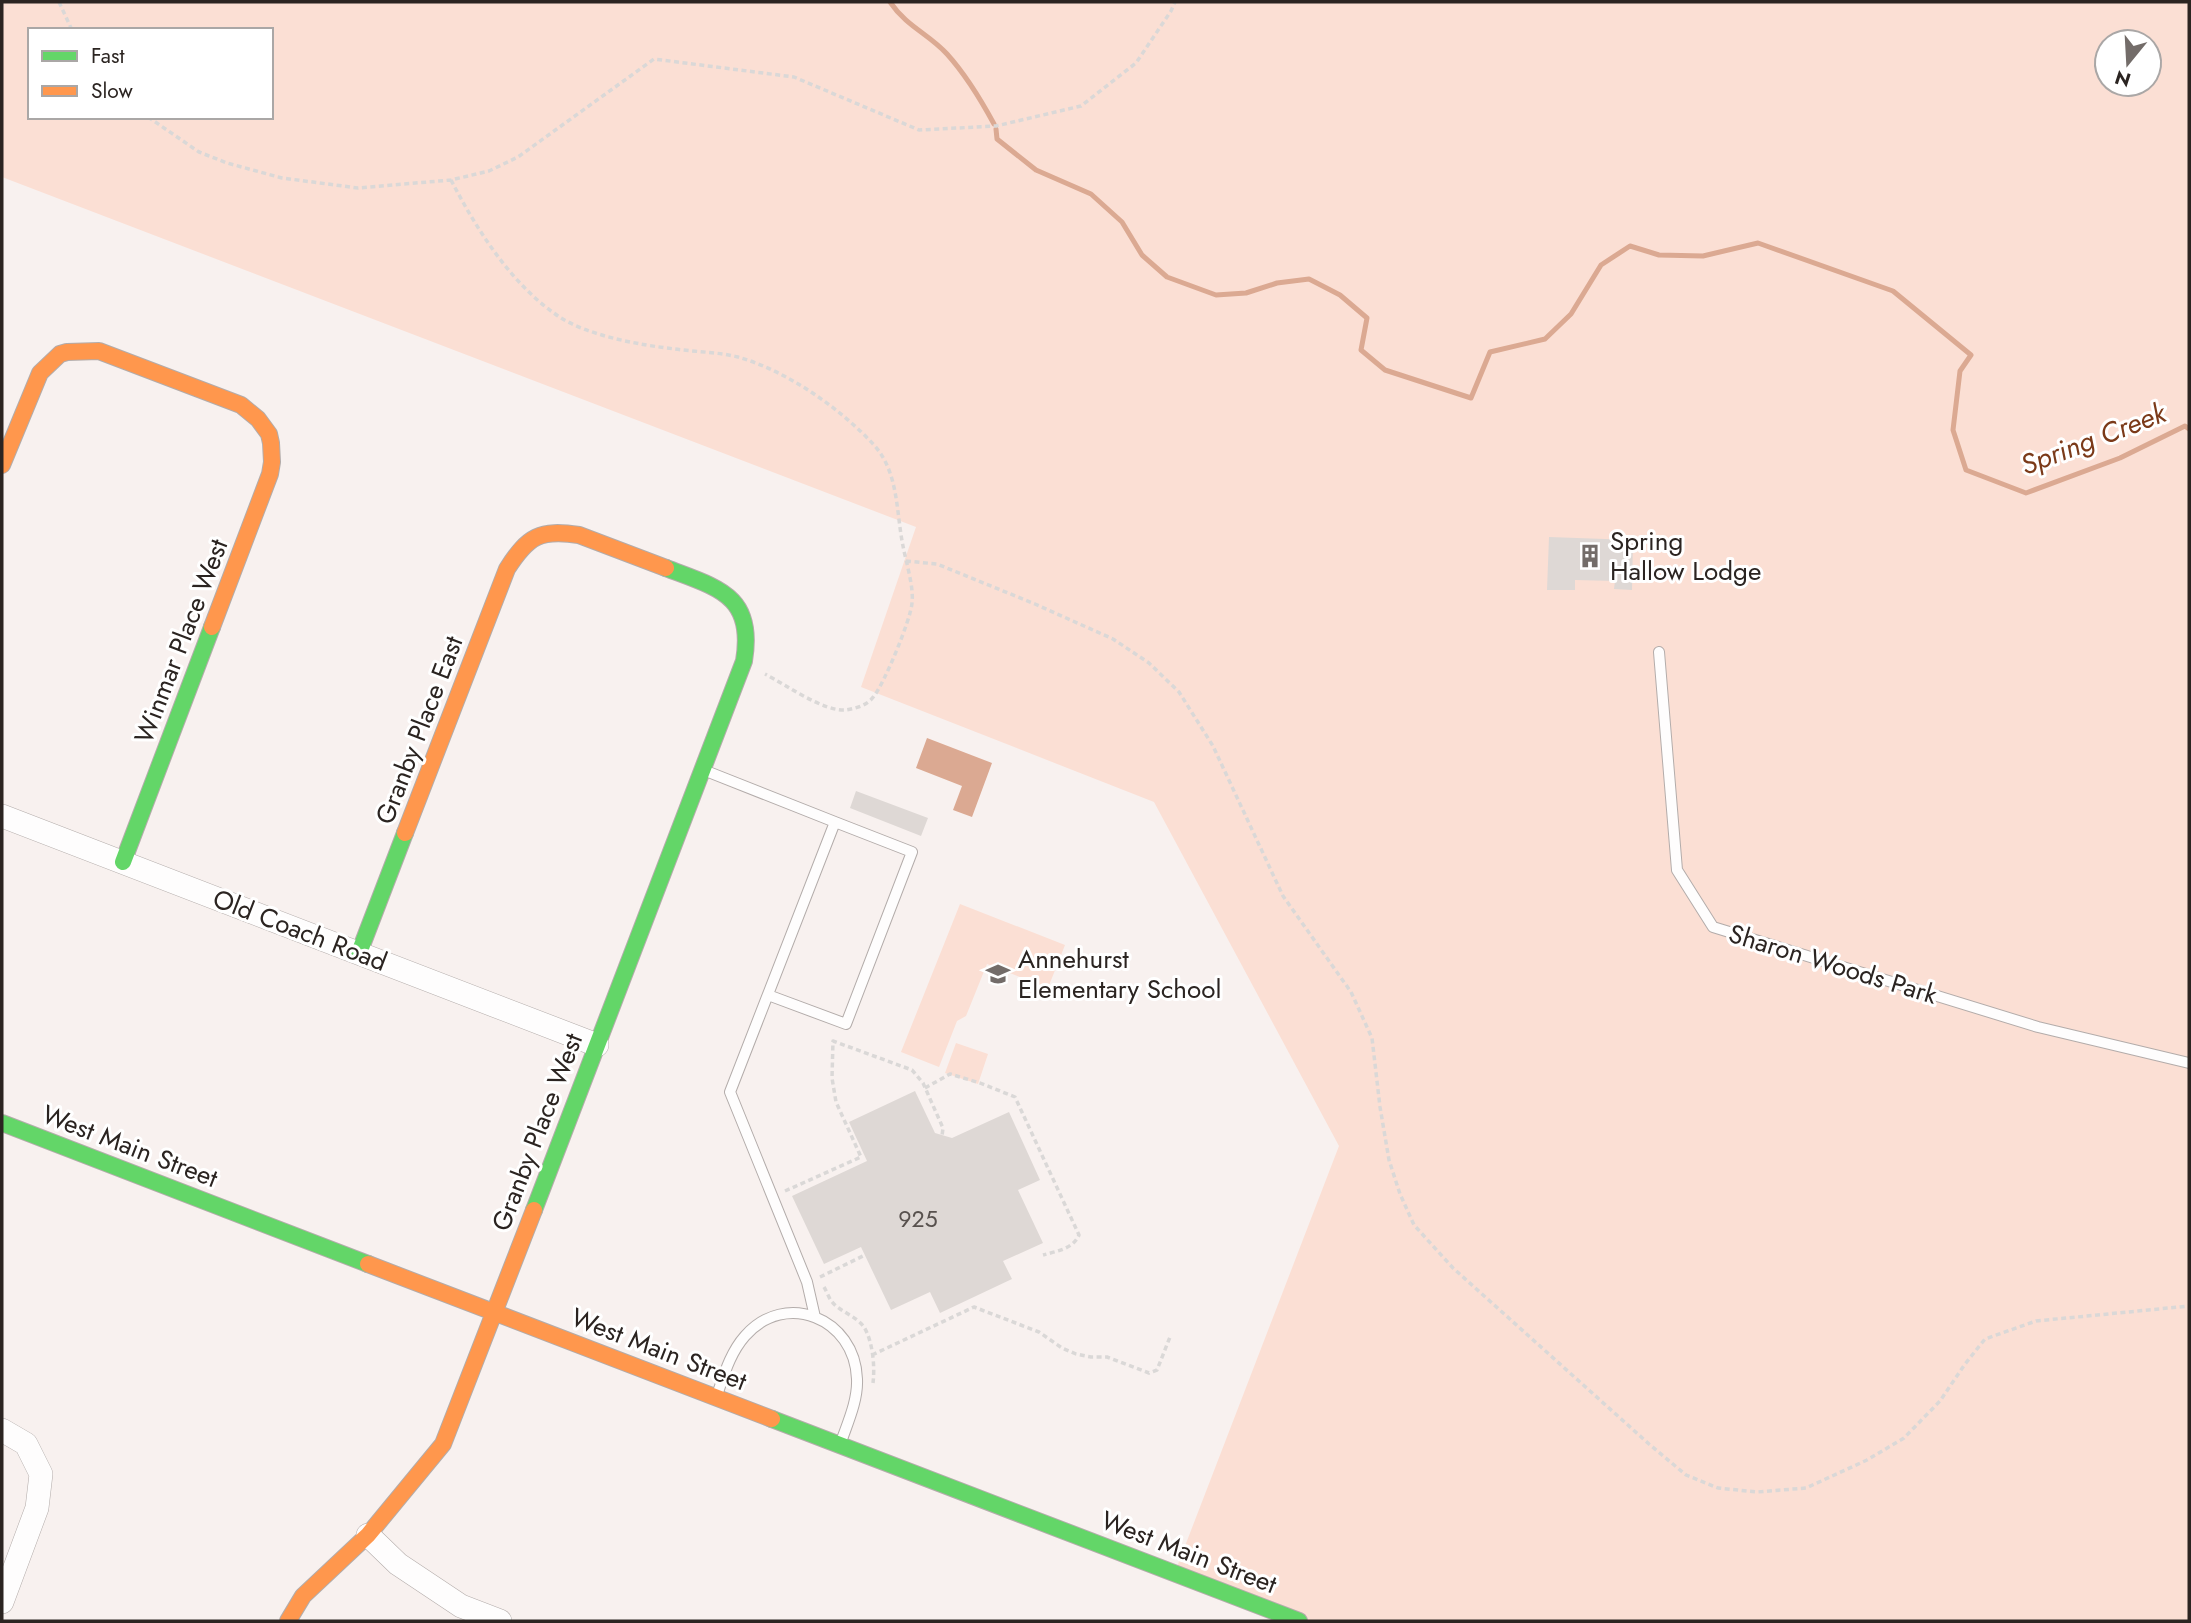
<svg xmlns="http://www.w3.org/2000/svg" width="2191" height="1623" font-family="Jost,sans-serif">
<rect width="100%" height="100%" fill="#f8f1ef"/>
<!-- green -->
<path fill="#fbdfd4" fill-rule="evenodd" d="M2,2H2189V1621H1299L1175,1572L1339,1146L1154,802L861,687L916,527L2,177ZM30,30H271V117H30ZM2107,42H2149V84H2107Z
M960,904L1065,945L1048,988L987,964L966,1016L957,1021L939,1067L901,1052Z
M956,1043L988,1054L978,1084L945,1073Z"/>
<!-- water -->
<path fill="#dba992" d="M927,738L992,763L972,817L953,810L962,786L916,768Z"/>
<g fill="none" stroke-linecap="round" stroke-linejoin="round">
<!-- stream -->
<path stroke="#dba992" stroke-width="5" d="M890,2C907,27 929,34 947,54C966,75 981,100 994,124
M996,129L997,139L1036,170L1091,194L1122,222L1142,255L1167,277L1216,295L1246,293L1277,283L1309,279L1340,295L1367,318L1361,350L1385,370L1471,398L1490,352L1545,339L1571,314L1601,265L1630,246L1659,255L1703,256L1758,243L1893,291L1971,355L1960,371L1953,430L1966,470L2026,493L2120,458L2185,426L2189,429"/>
</g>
<!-- building -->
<path fill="#ded8d5" d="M1549,537L1633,540L1632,590L1614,589L1615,581L1575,580V590H1547Z
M856,791L928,818L921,836L850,808Z
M915,1091L935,1133L952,1138L1009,1112L1040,1180L1018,1190L1043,1243L1003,1261L1012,1279L940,1313L930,1292L891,1310L861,1247L824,1264L792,1196L867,1161L849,1122Z"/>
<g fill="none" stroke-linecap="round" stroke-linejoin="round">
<!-- lane casing -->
<g stroke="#b3acaa" stroke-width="12">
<path id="lane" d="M1659,652L1677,870L1713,927L2038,1027L2189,1063
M706,771L835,822L730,1092L807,1282L815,1317
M768,995L846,1024L912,852L835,822
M717,1395C724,1375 730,1353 745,1336C785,1290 855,1318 857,1379C858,1400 848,1422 841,1442"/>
</g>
<!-- street casing -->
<g stroke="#b3acaa" stroke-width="24">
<path id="street" d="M2,816L597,1045
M2,1430L26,1444L41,1474L37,1508L2,1602
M368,1535L398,1564L461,1606L500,1621"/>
</g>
<!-- fast casing -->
<g stroke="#b3acaa" stroke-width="18">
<path id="fast" d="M123,862L212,627
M359,953L405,833
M2,1123L368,1264
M534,1210L744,661C755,595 718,588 666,568
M772,1419L1299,1621"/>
</g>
<!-- slow casing -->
<g stroke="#b3acaa" stroke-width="18">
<path id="slow" d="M2,465L40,373L60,354L67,352L99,351L241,405L258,419L269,434L271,443L272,462L270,474L212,627
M405,833L507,569C528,536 540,529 579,535L666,568
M368,1264L772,1419
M288,1621L303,1596L368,1535L443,1444L534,1210"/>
</g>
<!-- path -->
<path stroke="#dad8d7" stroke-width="3.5" stroke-dasharray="5 3.5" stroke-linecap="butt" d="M59,2L72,30
M148,117L199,152L227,163L282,178L358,188L451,180L489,171L518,157L654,59L794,77L919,130L996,126L1081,106L1136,63L1171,11L1175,2
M451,180C477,230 511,284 558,316C588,336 640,345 675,349C696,352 718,352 738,357C787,371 840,408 874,445C899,473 896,512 903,546C906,562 914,587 912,603C911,619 884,684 874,696C868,705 857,708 846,710C824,712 786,685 765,674
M906,561L937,564L1035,604L1113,639L1149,663L1179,692L1213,746L1283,896L1351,992L1372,1038L1380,1107L1389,1160L1400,1194L1414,1225L1453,1268L1649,1444L1686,1475L1718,1488L1757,1492L1806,1488L1867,1460L1904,1438L1940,1401L1965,1364L1985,1339L2036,1321L2189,1306
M925,1088L950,1074L980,1083L1015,1097L1079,1235C1073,1249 1057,1251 1043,1255
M785,1191L861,1157L836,1102L832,1078L833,1041L912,1070L923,1083L943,1128L942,1136
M820,1277L865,1255
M824,1287C827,1292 829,1299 833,1303C841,1312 856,1316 864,1327C873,1342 875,1367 873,1383
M872,1355L974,1307L1039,1332L1062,1348L1076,1354L1091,1357H1107L1149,1373L1157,1370L1170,1337"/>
<!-- lane -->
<use href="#lane" stroke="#fefdfd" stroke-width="10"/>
<!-- street -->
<use href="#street" stroke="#fefdfd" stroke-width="23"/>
<!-- fast -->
<use href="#fast" stroke="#63d668" stroke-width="16"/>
<!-- slow -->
<use href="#slow" stroke="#ff974d" stroke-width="16"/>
</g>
<!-- icons -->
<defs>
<g id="building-bare" transform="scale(1.89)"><path d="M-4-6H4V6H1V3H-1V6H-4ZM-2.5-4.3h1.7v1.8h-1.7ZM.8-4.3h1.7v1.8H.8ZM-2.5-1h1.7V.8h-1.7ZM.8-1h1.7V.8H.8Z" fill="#736c69" stroke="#fff" stroke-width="2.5" paint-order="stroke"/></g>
<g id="school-bare" transform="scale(1.89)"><path d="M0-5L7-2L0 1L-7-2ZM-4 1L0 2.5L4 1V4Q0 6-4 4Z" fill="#736c69" stroke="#fff" stroke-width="2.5" paint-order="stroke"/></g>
</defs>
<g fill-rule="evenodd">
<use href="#building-bare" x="1590" y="556"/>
<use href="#school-bare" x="998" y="974"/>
</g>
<g text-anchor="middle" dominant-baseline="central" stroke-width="6" stroke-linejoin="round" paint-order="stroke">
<!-- number labels -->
<g font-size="23" fill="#58514e">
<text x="918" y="1219">925</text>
</g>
<!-- poi labels -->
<g font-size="26" fill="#2b2421" stroke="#fff" text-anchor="start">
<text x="1610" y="541">Spring<tspan x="1610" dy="30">Hallow Lodge</tspan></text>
<text x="1018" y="959">Annehurst<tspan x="1018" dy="30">Elementary School</tspan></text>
</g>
<!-- street labels -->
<g font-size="26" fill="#2b2421" stroke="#fff">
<text transform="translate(181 641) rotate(-69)">Winmar Place West</text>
<text transform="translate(419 730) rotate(-69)">Granby Place East</text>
<text transform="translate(300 930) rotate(21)">Old Coach Road</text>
<text transform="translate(1833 964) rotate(17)">Sharon Woods Park</text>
<text transform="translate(537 1132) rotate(-69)">Granby Place West</text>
<text transform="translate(130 1146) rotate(21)">West Main Street</text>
<text transform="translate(659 1349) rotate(21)">West Main Street</text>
<text transform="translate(1189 1552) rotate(21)">West Main Street</text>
</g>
<!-- water labels -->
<g font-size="28" font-style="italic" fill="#7b3a19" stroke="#fff">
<text transform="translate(2093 439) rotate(-21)">Spring Creek</text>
</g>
</g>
<!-- border -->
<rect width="2191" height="1623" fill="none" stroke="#2b2421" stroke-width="7"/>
<!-- legend -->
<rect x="28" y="28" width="245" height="91" fill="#ffffff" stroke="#aaa7a6" stroke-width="2"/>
<rect x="42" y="51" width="35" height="10" fill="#63d668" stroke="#aaa7a6" stroke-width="2"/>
<text x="91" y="63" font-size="21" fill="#2b2421">Fast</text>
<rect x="42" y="86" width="35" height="10" fill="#ff974d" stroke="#aaa7a6" stroke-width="2"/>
<text x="91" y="98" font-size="21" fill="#2b2421">Slow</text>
<!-- north arrow -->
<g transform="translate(2128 63) rotate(198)"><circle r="33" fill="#ffffff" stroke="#aaa7a6" stroke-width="2"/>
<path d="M0-5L12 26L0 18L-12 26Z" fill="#736c69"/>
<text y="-10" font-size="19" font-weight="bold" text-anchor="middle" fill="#2b2421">N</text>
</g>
</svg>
